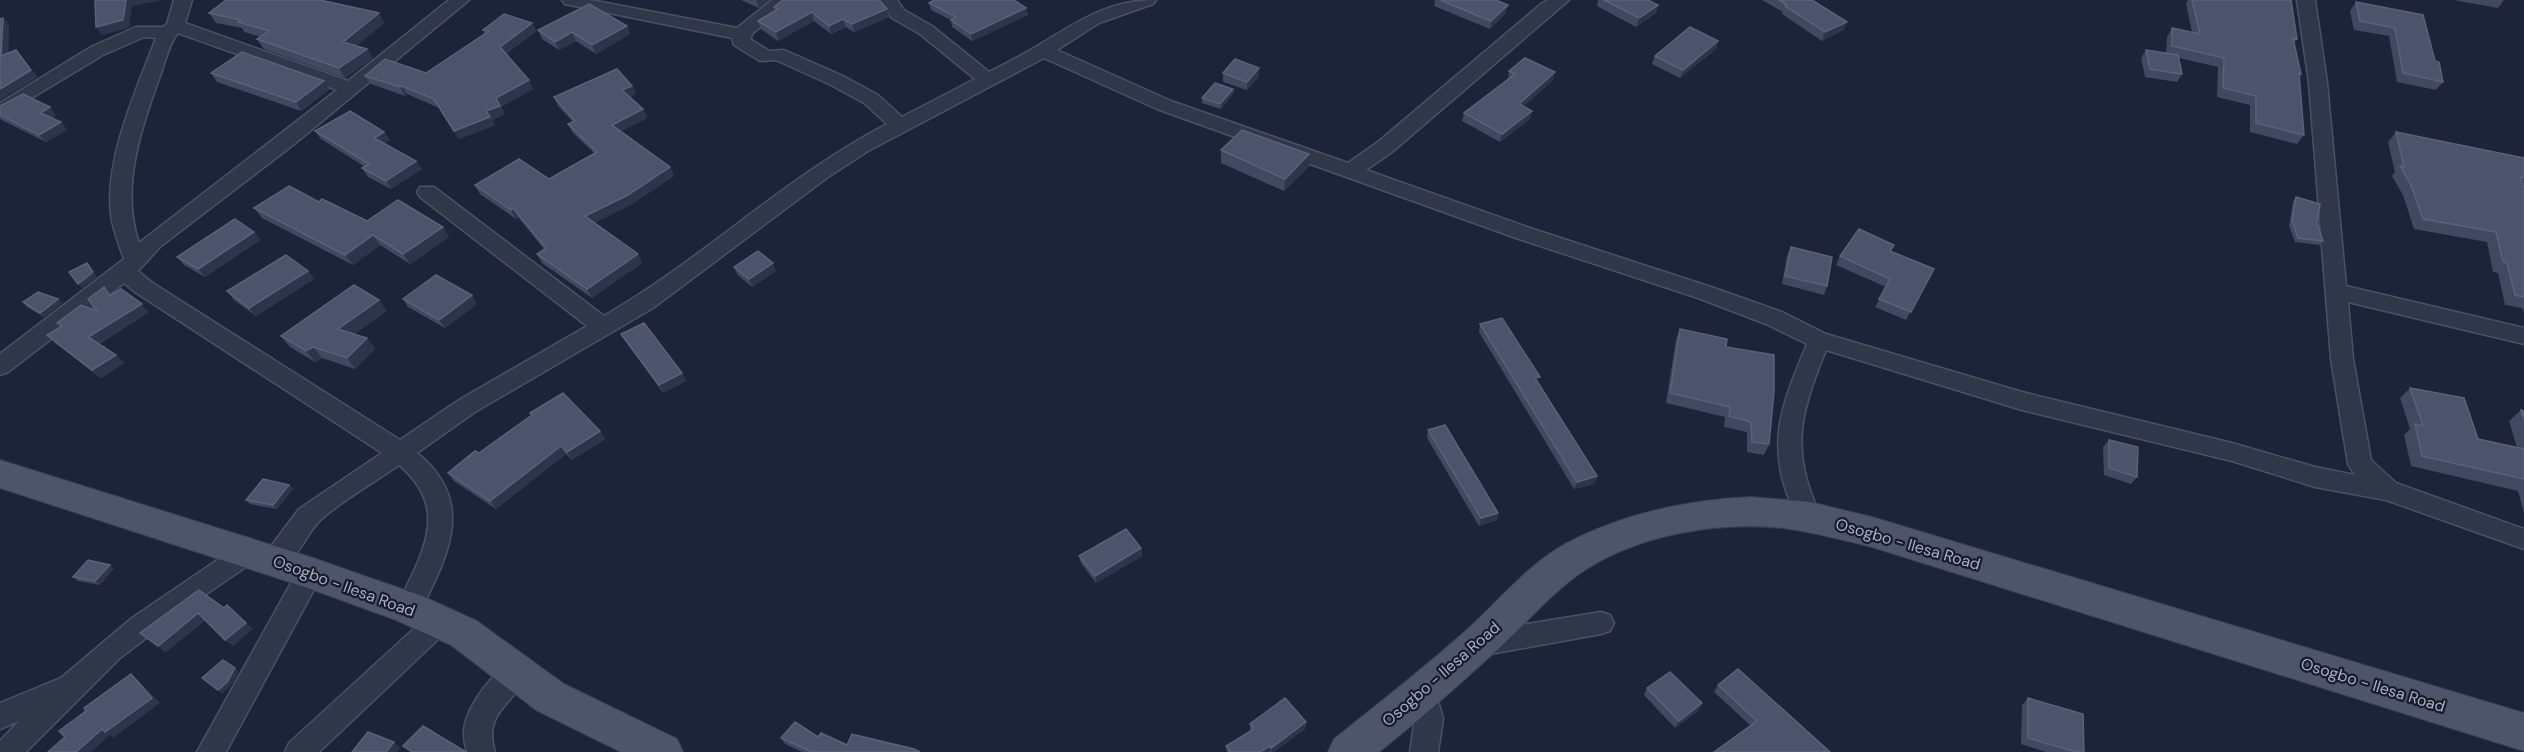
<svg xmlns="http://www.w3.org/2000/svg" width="2524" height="752" font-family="'DM Sans',sans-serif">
<rect width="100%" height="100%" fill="#1d2437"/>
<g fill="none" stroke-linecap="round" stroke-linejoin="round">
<!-- street casing -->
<g stroke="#4b5163" stroke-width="3">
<path id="street" d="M174,0H192L185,23L348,81L449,0H469L293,145L161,246L138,271L151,282L400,440L459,400L587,326L420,197L417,192L420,187H434L604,316C703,259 785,177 887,124L864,103L829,84L776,60L760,61L734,45L732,38L565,4L562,0H591L737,28L772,0H792L753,33L750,39L769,51L784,50L843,76L878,95L902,117L975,79L920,34L892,18L879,0H897L904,10L932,26L989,72C1006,63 1023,55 1039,45C1079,21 1108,0 1156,0L1153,4L1099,23L1057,50L1171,101L1348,163L1378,142L1541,4L1548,0H1569L1392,152L1366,170L1530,228L1714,288L1782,312L1826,334L2022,392L2232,443L2315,467L2355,475L2348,464L2331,359L2309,83L2297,0H2315L2327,83L2346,286L2524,328V344L2348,302L2353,359L2371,460L2396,483L2524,529V549L2386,500L2315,487L2232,461L2022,410L1826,350C1799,417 1790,450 1821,517L1818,524L1809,527L1800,524C1764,452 1777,415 1807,344L1766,324L1698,298L1516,238L1157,109L1044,58L868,151L828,177L653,308L475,412L417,453C479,503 446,558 418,616L409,619L400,616L396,608C420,557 453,510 399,465C379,479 327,510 315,526C302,542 289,577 266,569L262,561L266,553L299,509L382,453L135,292L124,283L8,372L0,375V354L124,259C119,245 113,230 111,215C104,160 137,88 156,38L144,37L103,55L0,117V103L91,47L136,27H163L167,24ZM178,33L337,90L139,243C120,188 141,129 160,76C165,63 169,43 178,33Z
M247,542L256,546L259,553L256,560L180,612L120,658L26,752H0V741L19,721L0,729V703L61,678L132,618L238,546Z
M310,562L319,565L323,573L226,752H197L301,565Z
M439,611L448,614L452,622L448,630L319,752H285L289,743L430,614Z
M1601,612L1610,615L1614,623L1610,631L1601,634L1479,656L1470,652L1466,644L1470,636L1479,632Z
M517,660L526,664L530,672C516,703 482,711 495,752H467C465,744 463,737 464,729C468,704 494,669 517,660Z
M1424,680L1433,683L1443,719L1438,752H1410L1415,719L1411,692L1415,683Z"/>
</g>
<!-- primary casing -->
<g stroke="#3a4051" stroke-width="2">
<path id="primary" d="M0,460L310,557L422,596L477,621L564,684L677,739L683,752H621L536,710L451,645L396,620L308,588L0,488Z
M1751,497L1810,502L1872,517L2524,713V751L1872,547C1842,540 1814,532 1783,528C1716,521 1635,535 1579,574C1548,596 1524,626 1496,651C1458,686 1419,720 1379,752H1328L1334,739C1380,702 1427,666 1471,626C1502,597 1530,563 1567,543C1624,513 1688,500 1751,497Z"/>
</g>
<!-- street -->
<use href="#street" fill="#303748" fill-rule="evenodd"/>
<!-- primary -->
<use href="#primary" fill="#4e5568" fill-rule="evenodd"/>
</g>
<!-- wall -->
<path fill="#404960" d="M741,0H769L759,8Z
M1435,0H1496L1506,13L1490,29L1434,6Z
M1598,0H1648L1658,5L1656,13L1636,27L1597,6Z
M1762,0H1812L1847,22L1843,30L1822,41L1782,14L1783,12Z
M2188,0H2291L2297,39L2294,42L2301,74L2299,77L2304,135L2297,144L2250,132V105L2217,97L2218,67L2179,58L2182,74L2177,82L2145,77L2141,58L2146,50L2166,53L2167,37L2172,28L2192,32L2186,4Z
M2453,0H2504L2498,8Z
M329,2L379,13L384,23L356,46L367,49L373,58L345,78L264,49L257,39L261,37L244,32L242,28L216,23L209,13Z
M2356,2L2423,15L2435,61L2443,82L2436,90L2397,82L2389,36L2354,30L2350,11Z
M929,3L1026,8L1028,15L972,41L952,27L951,20L931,10Z
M774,7L889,17L854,32L846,27L831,34L814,21L778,41L761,29L758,21L775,11Z
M532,23L536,31L506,54L533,89L501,107L505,114L492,120L495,125L459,139L439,108L407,94L405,96L371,84L365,76L426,73L485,34L483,30Z
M627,26L630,34L596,54L576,41L559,50L542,39L538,30Z
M1718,41L1716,49L1680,78L1652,64L1655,56Z
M1259,68V76L1247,90L1223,82V73Z
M1509,71L1553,80L1524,106L1532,111L1530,119L1500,142L1462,121L1464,113L1508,80Z
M211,73L329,90L301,111L217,82Z
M632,86L636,94L630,97L643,109L647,118L621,131L670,167L674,176L632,204L594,223L642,263L592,298L542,263L537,254L544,249L518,217L516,219L480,194L475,185L549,179L594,153L573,133L568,124L573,122L558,106L554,97Z
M1233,89L1234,93L1221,109L1202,103V98Z
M0,106L56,115L52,118L61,122L67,130L46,142L0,119Z
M315,131L384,132L390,140L385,143L422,169L391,189L368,177L362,168L365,167L321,139Z
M2396,132L2524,158V313L2522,308L2505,305L2498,273L2493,272L2487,242L2414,229L2403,195L2392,176L2395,172L2388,142Z
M1221,150L1309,166L1284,191L1221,163Z
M2296,197L2317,223L2323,241L2320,245L2295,242L2289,226L2293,201Z
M319,202L367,221L443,227L449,237L410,264L380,245L353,265L262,218L254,208Z
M254,232L260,240L205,277L184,265L177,257Z
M1894,245L1891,251L1934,269L1906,320L1875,307L1886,287L1836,265L1840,256Z
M1791,247L1827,286L1824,295L1782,284L1787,256Z
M734,267L776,271L752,287L738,275Z
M308,271L314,279L256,316L234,300L227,291Z
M111,295L149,312L99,344L116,355L124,363L101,378L55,343L47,335L61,327L57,323L97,311Z
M58,299L62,303L44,317L27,307L23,302Z
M403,299L477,304L445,328L408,307Z
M387,311L354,334L367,338L375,349L355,369L322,358L315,362L290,347L281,336Z
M1480,324L1597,476L1594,484L1574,489L1479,332Z
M1680,329L1726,347L1769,444L1764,455L1747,452V432L1724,427L1725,417L1666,403L1676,339Z
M621,334L682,373L686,381L663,393L626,342Z
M2410,388L2478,439L2517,448L2509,421L2521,410L2524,411V513L2518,491L2411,466L2404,435L2410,429L2400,398Z
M1428,430L1498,513L1497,520L1479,526L1427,438Z
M600,431L605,439L572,460L566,454L496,509L454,481L448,473L479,453Z
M2109,440L2137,477L2131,484L2104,475L2103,447Z
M289,485L293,489L277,509L250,504L246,500Z
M1141,548L1142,556L1096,583L1081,563L1079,556Z
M114,568L100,585L78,581L73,577Z
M1718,685L1830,752L1750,725L1714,692Z
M1647,688L1702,703L1698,711L1675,728L1644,695Z
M2028,698L2084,752H2046L2021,744L2022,705Z
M1250,724L1306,728L1274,752H1227L1226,746L1251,731L1250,730Z
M818,737L847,745L920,752H802L785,744L781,738Z"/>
<!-- shaded-wall -->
<path fill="#2d354b" d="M126,0H164L132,6L129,28L102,35L96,27Z
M756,0H769L759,8Z
M1508,5L1506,13L1490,29L1491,21Z
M1658,5L1656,13L1636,27L1639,18Z
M1026,8L1028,15L972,41L971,34Z
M887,9L889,17L854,32L852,24Z
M812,12L814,21L778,41L776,32Z
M379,13L384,23L349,52L343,42Z
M3,18L9,25L8,64L1,56Z
M843,19L846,27L831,34L829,26Z
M1847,22L1843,30L1822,41L1825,32Z
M532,23L536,31L504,55L500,47Z
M627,26L630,34L596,54L592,45Z
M572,32L576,41L559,50L555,42Z
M1718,41L1716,49L1680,78L1683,70Z
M367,49L373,58L345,78L339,68Z
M16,50L38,77L0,100V89Z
M1259,68V76L1247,90V82Z
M1555,72L1553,80L1517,112L1519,104Z
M529,80L533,89L501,107L496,98Z
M324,81L329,90L301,111L296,102Z
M402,86L407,94L405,96L400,87Z
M632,86L636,94L626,99L622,90Z
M1233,89L1234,93L1221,109L1220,104Z
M500,106L505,114L492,120L495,125L459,139L454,131L486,111Z
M50,107L56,115L47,120L41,113Z
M643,109L647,118L616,134L612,125Z
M1532,111L1530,119L1500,142L1502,134Z
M61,122L67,130L46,142L39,135Z
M384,132L390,140L380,146L374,138Z
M1309,154V166L1284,191L1285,179Z
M416,161L422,169L391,189L386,181Z
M670,167L674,176L632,204L590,225L585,216Z
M513,208L518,217L516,219L511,210Z
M443,227L449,237L410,264L403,254Z
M254,232L260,240L205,277L198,269Z
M373,235L380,245L353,265L345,255Z
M638,254L642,263L592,298L587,289Z
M87,263L97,277L82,288L78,284Z
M773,263L776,271L752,287L749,279Z
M308,271L314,279L256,316L249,308Z
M472,295L477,304L445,328L439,320Z
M58,299L62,303L44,317L40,313Z
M379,300L387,311L346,340L338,329Z
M142,304L149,312L96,345L88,337Z
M367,338L375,349L355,369L347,358Z
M313,347L322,358L315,362L306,351Z
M116,355L124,363L101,378L92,370Z
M682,373L686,381L663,393L659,385Z
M600,431L605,439L572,460L567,452Z
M561,446L566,454L496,509L490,501Z
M1597,476L1594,484L1574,489L1577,482Z
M289,485L293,489L277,509L273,505Z
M1498,513L1497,520L1479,526L1481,518Z
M1141,548L1142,556L1096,583L1095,576Z
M110,565L114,568L100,585L95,581Z
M227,605L253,629L233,646L225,640Z
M198,613L206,620L165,653L158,646Z
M235,668L239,672L231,685L222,694L218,690Z
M131,674L138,680L160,703L113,738L110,735L91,752H76Z
M1702,703L1698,711L1675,728L1679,721Z
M1306,722V728L1274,752H1271V748Z
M394,742L400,748L397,752H386Z
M1270,746V752H1260Z"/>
<!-- building -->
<path fill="#4b546b" stroke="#5a6279" stroke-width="1.5" d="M95,0H126L123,20L96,27Z
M226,0H320L379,13L343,42L367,49L339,68L257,39L269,31L238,22L241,20L209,13Z
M783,0H879L887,9L852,24L843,19L829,26L812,12L776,32L758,21L778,9L774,7Z
M934,0H1014L1026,8L971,34L951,20L956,17L929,3Z
M1440,0H1496L1508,5L1491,21Z
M1604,0H1648L1658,5L1639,18Z
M1779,0H1812L1847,22L1825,32L1785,6L1787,5Z
M2192,0H2291L2297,39L2293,38L2301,74L2299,73L2304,135L2256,123V96L2223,88L2224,58L2172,46V28L2200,34Z
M2356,2L2423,15L2435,61L2439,62L2443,82L2403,73L2395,28L2360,21Z
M589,4L627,26L592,45L572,32L555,42L538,30Z
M504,14L532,23L500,47L529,80L496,98L500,106L486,111L490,117L454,131L434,99L402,86L400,87L365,76L385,59L426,73L489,31L483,30Z
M3,18L1,56L16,50L31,70L0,89V19Z
M1690,27L1718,41L1683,70L1655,56Z
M2146,50L2178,55L2182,74L2150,69Z
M242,52L324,81L296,102L211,73Z
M1525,58L1555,72L1519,104L1532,111L1502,134L1464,113L1515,74L1509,71Z
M1235,59L1259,68L1247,82L1223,73Z
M617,69L632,86L622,90L643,109L612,125L670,167L628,195L585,216L638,254L587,289L537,254L546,248L513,208L511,210L475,185L519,159L549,179L597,152L568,124L575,121L554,97Z
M1215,83L1233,89L1220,104L1202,98Z
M23,94L50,107L41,113L61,122L39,135L0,115V106Z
M350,111L384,132L374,138L416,161L386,181L362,168L369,164L315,131Z
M1242,130L1309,154L1285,179L1221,150Z
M2396,132L2524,158V178L2520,177L2524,189V297L2515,295L2507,263L2503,262L2496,232L2423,219L2411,185L2400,166L2404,167Z
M289,186L319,202L322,199L367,221L398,200L443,227L403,254L373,235L345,255L254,208Z
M2296,197L2320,204L2317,223L2323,241L2298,238L2292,221Z
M235,219L254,232L198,269L177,257Z
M1859,229L1894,245L1890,251L1934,269L1911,312L1879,299L1890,279L1840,256Z
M1791,247L1832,257L1827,286L1785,276Z
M758,251L773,263L749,279L734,267Z
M286,255L308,271L249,308L227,291Z
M87,263L93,272L78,284L69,272Z
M436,275L472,295L439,320L403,299Z
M354,285L379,300L338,329L367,338L347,358L313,347L306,351L281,336Z
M104,287L110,296L121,289L142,304L88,337L116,355L92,370L47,335L62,326L57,323L81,305L97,311L88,299Z
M38,292L58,299L40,313L23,302Z
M1502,318L1540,377L1535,378L1597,476L1577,482L1480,324Z
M644,323L682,373L659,385L621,334Z
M1680,329L1727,339L1726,347L1774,355V392L1769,444L1752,442L1751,422L1729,416L1730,407L1670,393Z
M2410,388L2464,398L2478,439L2524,449V479L2422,456L2415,424L2423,426Z
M563,393L600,431L567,452L561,446L490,501L448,473L475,451L479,453L532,415L530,413Z
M2521,410L2524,411V420Z
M1445,425L1498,513L1481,518L1428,430Z
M2109,440L2138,447L2137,477L2109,468Z
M263,479L289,485L273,505L246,500Z
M1126,529L1141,548L1095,576L1079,556Z
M88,560L110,565L95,581L73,577Z
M199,590L224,608L227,605L246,623L225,640L198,613L158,646L140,633Z
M223,660L235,668L227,682L218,690L202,678Z
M1738,669L1830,752H1714L1757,721L1718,685Z
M1670,672L1702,703L1679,721L1647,688Z
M131,674L152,698L105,732L102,729L76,752H48L65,737L59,731L86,711L84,708Z
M1285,698L1306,722L1271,748L1270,746L1260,752H1230L1226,746L1254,729L1250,724Z
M2028,698L2083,714L2084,752H2076L2028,738Z
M795,722L818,737L821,733L847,745L852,734L914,749L920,752H812L781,738Z
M423,726L466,752H412L403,746Z
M368,732L394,742L386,752H352Z"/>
<g text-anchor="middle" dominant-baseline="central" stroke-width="4.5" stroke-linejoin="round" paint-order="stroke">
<!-- street labels -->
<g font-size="16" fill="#aab0c5" stroke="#161c2c">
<text transform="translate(1908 544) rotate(16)">Osogbo - Ilesa Road</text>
<text transform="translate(344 586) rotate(20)">Osogbo - Ilesa Road</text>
<text transform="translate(1441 674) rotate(-41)">Osogbo - Ilesa Road</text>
<text transform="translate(2373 685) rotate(17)">Osogbo - Ilesa Road</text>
</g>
</g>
</svg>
